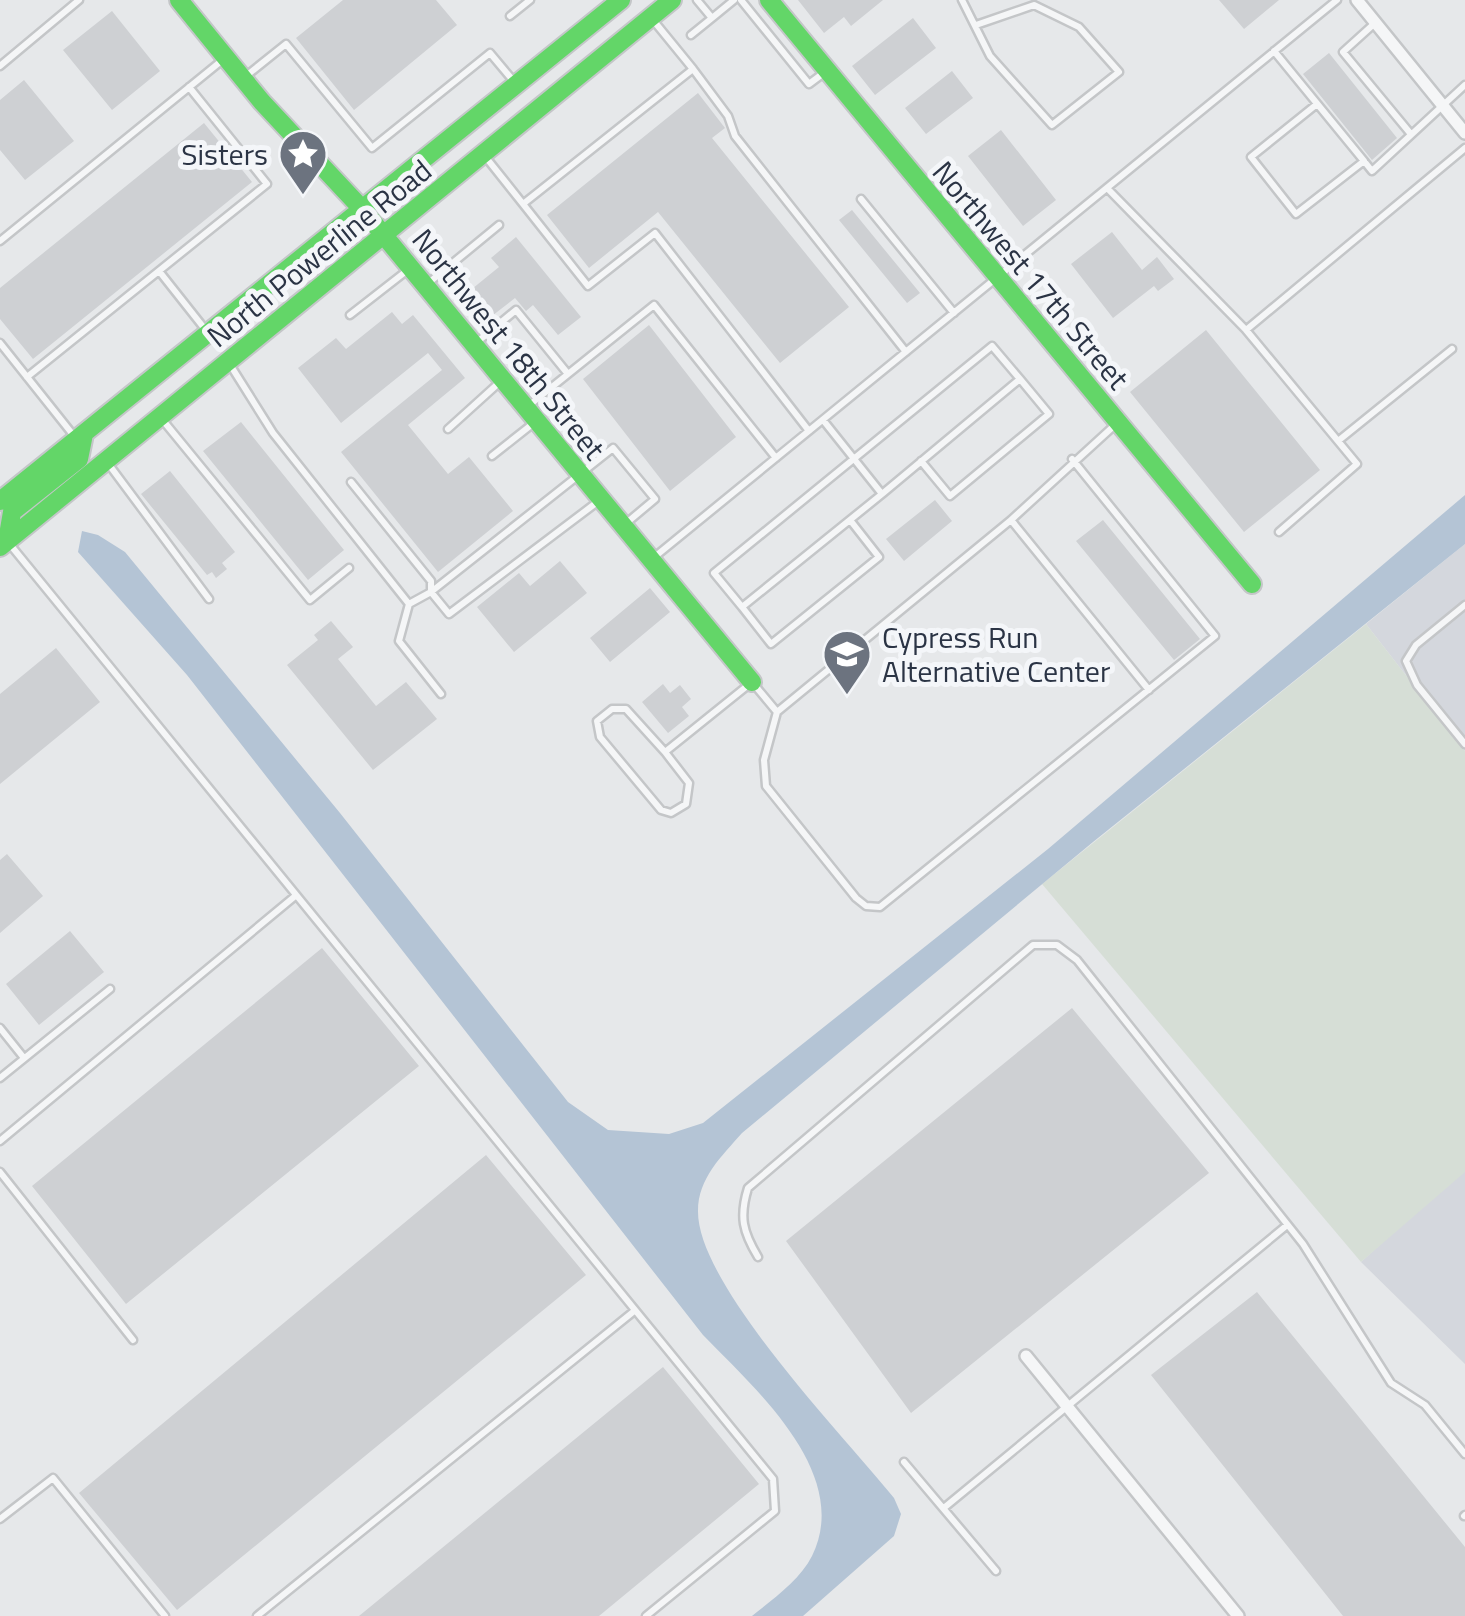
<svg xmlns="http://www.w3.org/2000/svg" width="1465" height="1616" font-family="'Titillium Web',sans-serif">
<rect width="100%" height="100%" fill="#e6e8ea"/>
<!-- built -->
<path fill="#d4d7dd" d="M1465,544V751L1366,624Z
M1465,1168V1364L1361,1262Z"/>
<!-- green -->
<path fill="#d6ded6" d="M1366,624L1465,751V1172L1361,1262L1042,884Z"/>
<!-- water -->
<path fill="#b4c4d5" d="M1465,495V544L1093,842L742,1133C722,1156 698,1178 698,1211C697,1285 845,1437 894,1498L901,1514L894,1536L803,1616H752C773,1599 800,1580 812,1556C853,1473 753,1387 703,1335L187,675L78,552L82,531L98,535L125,552L340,813L568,1102L608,1130L669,1134L703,1123L1048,849Z"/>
<!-- building -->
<path fill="#ced0d3" d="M343,0H436L457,25L354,110L296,38Z
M798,0H883L851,26L844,17L824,33Z
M1219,0H1279L1244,29Z
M112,11L160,71L112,110L63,50Z
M913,18L936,48L875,95L852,66Z
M1329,53L1397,138L1372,160L1303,74Z
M952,71L973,98L926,134L905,108Z
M24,80L74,141L25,180L0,150V100Z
M698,93L725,128L712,138L849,307L780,363L658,212L589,268L547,215Z
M204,123L252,182L33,359L0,319V288Z
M1001,130L1056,200L1023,226L968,156Z
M852,210L920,293L907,303L839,220Z
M1112,232L1142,270L1157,257L1174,279L1158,291L1154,286L1113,318L1071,264Z
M516,237L581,317L558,335L533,305L526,311L515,298L488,319L467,293L499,267L491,258Z
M392,312L402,324L413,315L465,378L408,425L448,474L469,457L513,511L438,572L341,452L442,370L428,353L341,423L298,368L336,338L346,349Z
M649,325L736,437L670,491L583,379Z
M1206,330L1320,470L1244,532L1130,392Z
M241,422L344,550L308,580L203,451Z
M170,471L235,552L222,563L227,569L216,578L212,572L207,575L141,494Z
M935,500L952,521L904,561L886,539Z
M1103,520L1200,639L1174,660L1076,541Z
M560,561L587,593L514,652L477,607L519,573L530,586Z
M650,588L670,612L610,662L590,638Z
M331,621L353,647L338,659L376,706L406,682L437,719L373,770L287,665L318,640L314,635Z
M56,648L100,702L0,784V694Z
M663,684L670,693L680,685L691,699L682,707L689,716L668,733L642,702Z
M7,854L43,896L0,933V860Z
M70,931L104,972L39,1025L6,984Z
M322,948L419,1066L126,1304L32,1186Z
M1072,1008L1209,1173L911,1413L786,1241Z
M486,1155L586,1275L177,1610L79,1493Z
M1257,1292L1465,1547V1616H1343L1151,1375Z
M663,1367L759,1484L599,1616H359Z"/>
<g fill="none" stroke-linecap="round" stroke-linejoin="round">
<!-- lane casing -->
<g stroke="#c4c6c8" stroke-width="11">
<path id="lane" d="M741,0L809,84L825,72
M962,0L990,56L1052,125L1119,72L1079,27L1034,5L976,25
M510,16L530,0
M712,18L734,0
M1375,23L1343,52L1410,133
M691,35L712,18L697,0
M1274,51L1364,161L1296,214L1251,157L1317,104
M0,66L79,0
M693,69L728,116L735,136L906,352
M246,76L286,44L372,148L490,53L516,84
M484,155L523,204L693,69L653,20
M1364,161L1372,171L1465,85
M1107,188L1246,330
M861,199L954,313
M523,204L588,286L655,233L809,431
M0,241L225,58
M159,271L208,333
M426,285L499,225
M350,315L409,269
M0,343L74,436
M476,343L516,310L568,374
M229,363L273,433L409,604L399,641L441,694
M27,377L267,184L189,87
M527,407L654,305L776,458
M161,418L310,600L349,568
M823,420L882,494L742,607L714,573L992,346L1020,379L882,494
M448,429L501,381
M1338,441L1452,349
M492,456L535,422
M921,461L950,496L1049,414L1020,379
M107,462L209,599
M351,482L431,581V592L449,614L600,500
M1011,520L1149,690
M1279,532L1357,464L1246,330L1465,148
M8,542L773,1479L775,1511L646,1616
M652,559L1337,0
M409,604L431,592L613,448L655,499L624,525
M1465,605L1416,645L1406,661L1417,685L1465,744
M742,607L771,644L879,557L850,520
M777,712L764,760L766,786L856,898L866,906L880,907L1215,636L1072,459
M665,752L689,783L686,804L671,813L661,810L600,737L597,721L612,709H626L665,752L752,682L777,712L1011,520L1116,424
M0,1028L24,1058
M0,1078L110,989
M0,1141L294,897
M0,1172L133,1340
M758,1257C743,1232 739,1217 748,1188L1033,945H1057L1077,960L1303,1244L1391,1383L1425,1405L1465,1454
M904,1462L996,1571
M945,1507L1286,1226
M1464,1516L1465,1515
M0,1519L53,1478L165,1616
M257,1616L633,1312"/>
</g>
<!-- street casing -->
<g stroke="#c4c6c8" stroke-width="16">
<path id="street" d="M1357,0L1465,133
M1026,1356L1238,1616"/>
</g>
<!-- fast casing -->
<g stroke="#c4c6c8" stroke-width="22">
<path id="fast" d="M179,0L262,102L363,210L752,682
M769,0L1252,584
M0,501L621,0
M7,541L12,512L79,459L84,434
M0,547L672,0"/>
</g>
<!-- lane -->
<use href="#lane" stroke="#f5f6f7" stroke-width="6"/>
<!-- street -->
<use href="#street" stroke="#f5f6f7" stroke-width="11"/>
<!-- fast -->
<use href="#fast" stroke="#63d668" stroke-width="18"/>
</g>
<!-- icons -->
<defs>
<g id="sight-pin" transform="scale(2.5)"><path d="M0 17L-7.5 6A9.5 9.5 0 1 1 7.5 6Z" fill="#6c737f" stroke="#f4f6f9"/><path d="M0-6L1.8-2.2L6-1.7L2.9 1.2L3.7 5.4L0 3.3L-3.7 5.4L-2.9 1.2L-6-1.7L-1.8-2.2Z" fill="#fff"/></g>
<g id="school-pin" transform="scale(2.5)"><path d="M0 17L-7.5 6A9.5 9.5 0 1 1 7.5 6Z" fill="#6c737f" stroke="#f4f6f9"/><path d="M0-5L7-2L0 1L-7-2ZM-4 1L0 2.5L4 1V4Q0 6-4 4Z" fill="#fff"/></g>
</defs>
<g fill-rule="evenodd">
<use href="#sight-pin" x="303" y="154"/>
<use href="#school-pin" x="847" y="654"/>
</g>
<g text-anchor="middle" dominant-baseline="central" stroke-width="10" stroke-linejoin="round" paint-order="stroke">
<!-- poi labels -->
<g font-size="30" fill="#2b3445" stroke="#f4f6f9" text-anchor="end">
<text x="268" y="154">Sisters</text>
<text x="882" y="637" text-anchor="start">Cypress Run<tspan x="882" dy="34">Alternative Center</tspan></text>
</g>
<!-- street labels -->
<g font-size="30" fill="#2b3445" stroke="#f4f6f9">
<text transform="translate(319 253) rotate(-39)">North Powerline Road</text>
<text transform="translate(1031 275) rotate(50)">Northwest 17th Street</text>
<text transform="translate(509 344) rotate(51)">Northwest 18th Street</text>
</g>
</g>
</svg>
